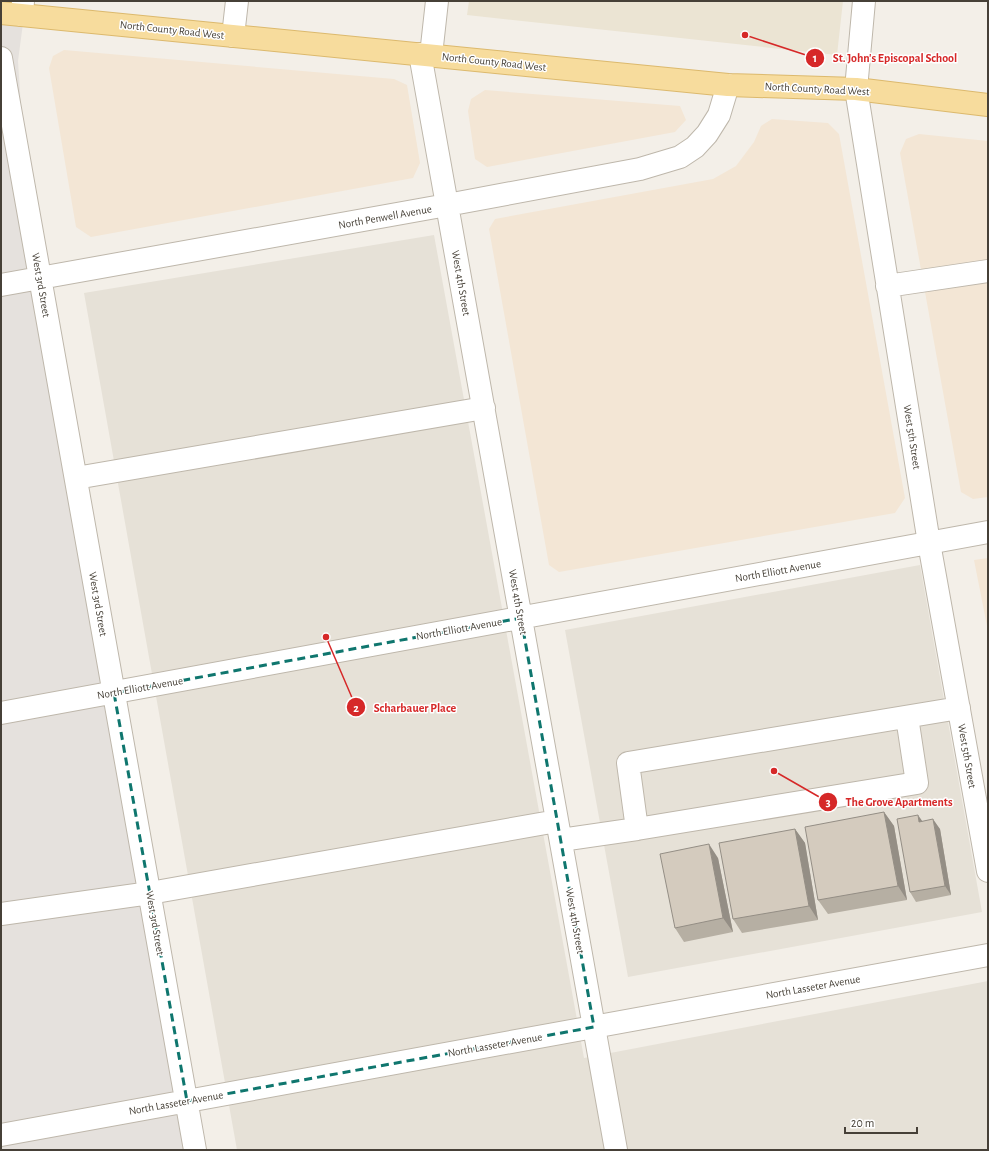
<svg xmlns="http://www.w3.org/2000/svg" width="989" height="1151" font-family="'Alegreya Sans',sans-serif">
<rect width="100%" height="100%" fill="#f3efe8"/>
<!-- residential -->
<path fill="#e6e1d7" d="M434,235L584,1058L988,981V1150H237L84,293Z
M920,565L982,912L628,977L565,630Z"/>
<!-- commercial -->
<path fill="#f3e6d5" d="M64,50L394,79L407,85L420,163L413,178L91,237L76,227L49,68L53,56Z
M485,90L680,106L686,120L675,132L487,167L475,159L468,111L471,99Z
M772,119L828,123L839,134L905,498L895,513L559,572L549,565L489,229L495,219L713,179L736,166L754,142L761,126Z
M919,134L988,141V497L973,499L961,492L900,153L906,139Z
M988,558V631L974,560Z"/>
<!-- industrial -->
<path fill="#e5e1dd" d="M1,6L25,8L18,61L21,108L201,1150H1Z"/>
<!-- education -->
<path fill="#ebe4d3" d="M469,1H843L837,55L467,15Z"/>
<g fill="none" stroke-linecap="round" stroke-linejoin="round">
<!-- minor casing -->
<g stroke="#beb7ab" stroke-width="24">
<path id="minor" d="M864,1L856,89L929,543L988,871
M22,15L23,1
M233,36L237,1
M420,54L616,1150
M431,55L437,1
M1,58L195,1150
M1,285L447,205L640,169L680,157L695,147L707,134L719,115L728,85
M887,286L988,271
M76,478L484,408
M1,713L988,532
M907,717L917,783L637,829L628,763L959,708
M561,840L637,829
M1,914L150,893L557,821
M1,1135L988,955"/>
</g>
<!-- major casing -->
<g stroke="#dcb96d" stroke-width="24">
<path id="major" d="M1,13L728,85L856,89L988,105"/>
</g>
<!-- minor -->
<use href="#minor" stroke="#fff" stroke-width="22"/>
<!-- major -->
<use href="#major" stroke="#f7dc9d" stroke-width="22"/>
</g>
<!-- wall -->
<path fill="#b6afa3" d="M884,812L894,826L907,900L828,914L818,900Z
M922,821L940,829L951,895L916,902L910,892Z
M795,829L805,843L818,920L742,933L733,919Z
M718,858L733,932L684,942L675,928Z"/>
<!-- shaded-wall -->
<path fill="#948e85" d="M884,812L894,826L907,900L898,886Z
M918,815L925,825L919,822Z
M933,819L940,829L951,895L945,886Z
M795,829L805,843L818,920L809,906Z
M709,844L718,858L733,932L723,918Z"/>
<!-- building -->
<path fill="#d4cbbe" stroke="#948e85" d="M884,812L898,886L818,900L805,827Z
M918,815L919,822L933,819L945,886L910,892L897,819Z
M795,829L809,906L733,919L719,843Z
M709,844L723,918L675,928L660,854Z"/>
<!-- marked area -->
<path fill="none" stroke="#0f766e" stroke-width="3" stroke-dasharray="8 5" stroke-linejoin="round" d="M521,618L594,1027L187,1101L114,693Z"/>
<g text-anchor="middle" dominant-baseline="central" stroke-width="3" stroke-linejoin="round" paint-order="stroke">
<!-- street labels -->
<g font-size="11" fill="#464037" stroke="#fff">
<text transform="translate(172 30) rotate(6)">North County Road West</text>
<text transform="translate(494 62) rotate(6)">North County Road West</text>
<text transform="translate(817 89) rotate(3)">North County Road West</text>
<text transform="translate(385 217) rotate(-10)">North Penwell Avenue</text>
<text transform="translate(461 283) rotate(80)">West 4th Street</text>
<text transform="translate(41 285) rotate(80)">West 3rd Street</text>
<text transform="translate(912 437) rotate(81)">West 5th Street</text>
<text transform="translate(778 571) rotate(-10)">North Elliott Avenue</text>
<text transform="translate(518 602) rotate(80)">West 4th Street</text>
<text transform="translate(98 604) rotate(80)">West 3rd Street</text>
<text transform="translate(459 629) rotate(-10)">North Elliott Avenue</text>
<text transform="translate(140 688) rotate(-10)">North Elliott Avenue</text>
<text transform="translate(967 756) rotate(80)">West 5th Street</text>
<text transform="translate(575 921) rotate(80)">West 4th Street</text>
<text transform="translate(155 923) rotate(80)">West 3rd Street</text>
<text transform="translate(813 987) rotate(-10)">North Lasseter Avenue</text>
<text transform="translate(495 1045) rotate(-10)">North Lasseter Avenue</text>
<text transform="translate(176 1103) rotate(-10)">North Lasseter Avenue</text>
</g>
</g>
<!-- callouts -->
<path fill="none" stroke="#d62828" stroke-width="1.5" d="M745 35L815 58M326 637L356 707M774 771L828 802"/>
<g fill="#d62828" stroke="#fff" stroke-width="1.5">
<circle cx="745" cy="35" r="4"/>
<circle cx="326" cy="637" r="4"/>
<circle cx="774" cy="771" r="4"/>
<circle cx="815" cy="58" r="10"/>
<circle cx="356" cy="707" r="10"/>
<circle cx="828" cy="802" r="10"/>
</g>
<g font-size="12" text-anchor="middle" font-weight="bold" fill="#fff">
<text x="815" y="62">1</text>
<text x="356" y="712">2</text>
<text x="828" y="806">3</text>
</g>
<g font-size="12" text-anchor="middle" font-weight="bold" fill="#d62828" stroke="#fff" stroke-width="3" stroke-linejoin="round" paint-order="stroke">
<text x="895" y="62">St. John's Episcopal School</text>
<text x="415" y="712">Scharbauer Place</text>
<text x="899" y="806">The Grove Apartments</text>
</g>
<!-- border -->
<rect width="989" height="1151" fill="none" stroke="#464037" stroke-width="4"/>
<!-- scale -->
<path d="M845 1127v6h72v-6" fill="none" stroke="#464037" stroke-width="2"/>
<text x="851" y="1127" font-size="12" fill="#464037" stroke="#ffffff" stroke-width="3" paint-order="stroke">20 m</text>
</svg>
